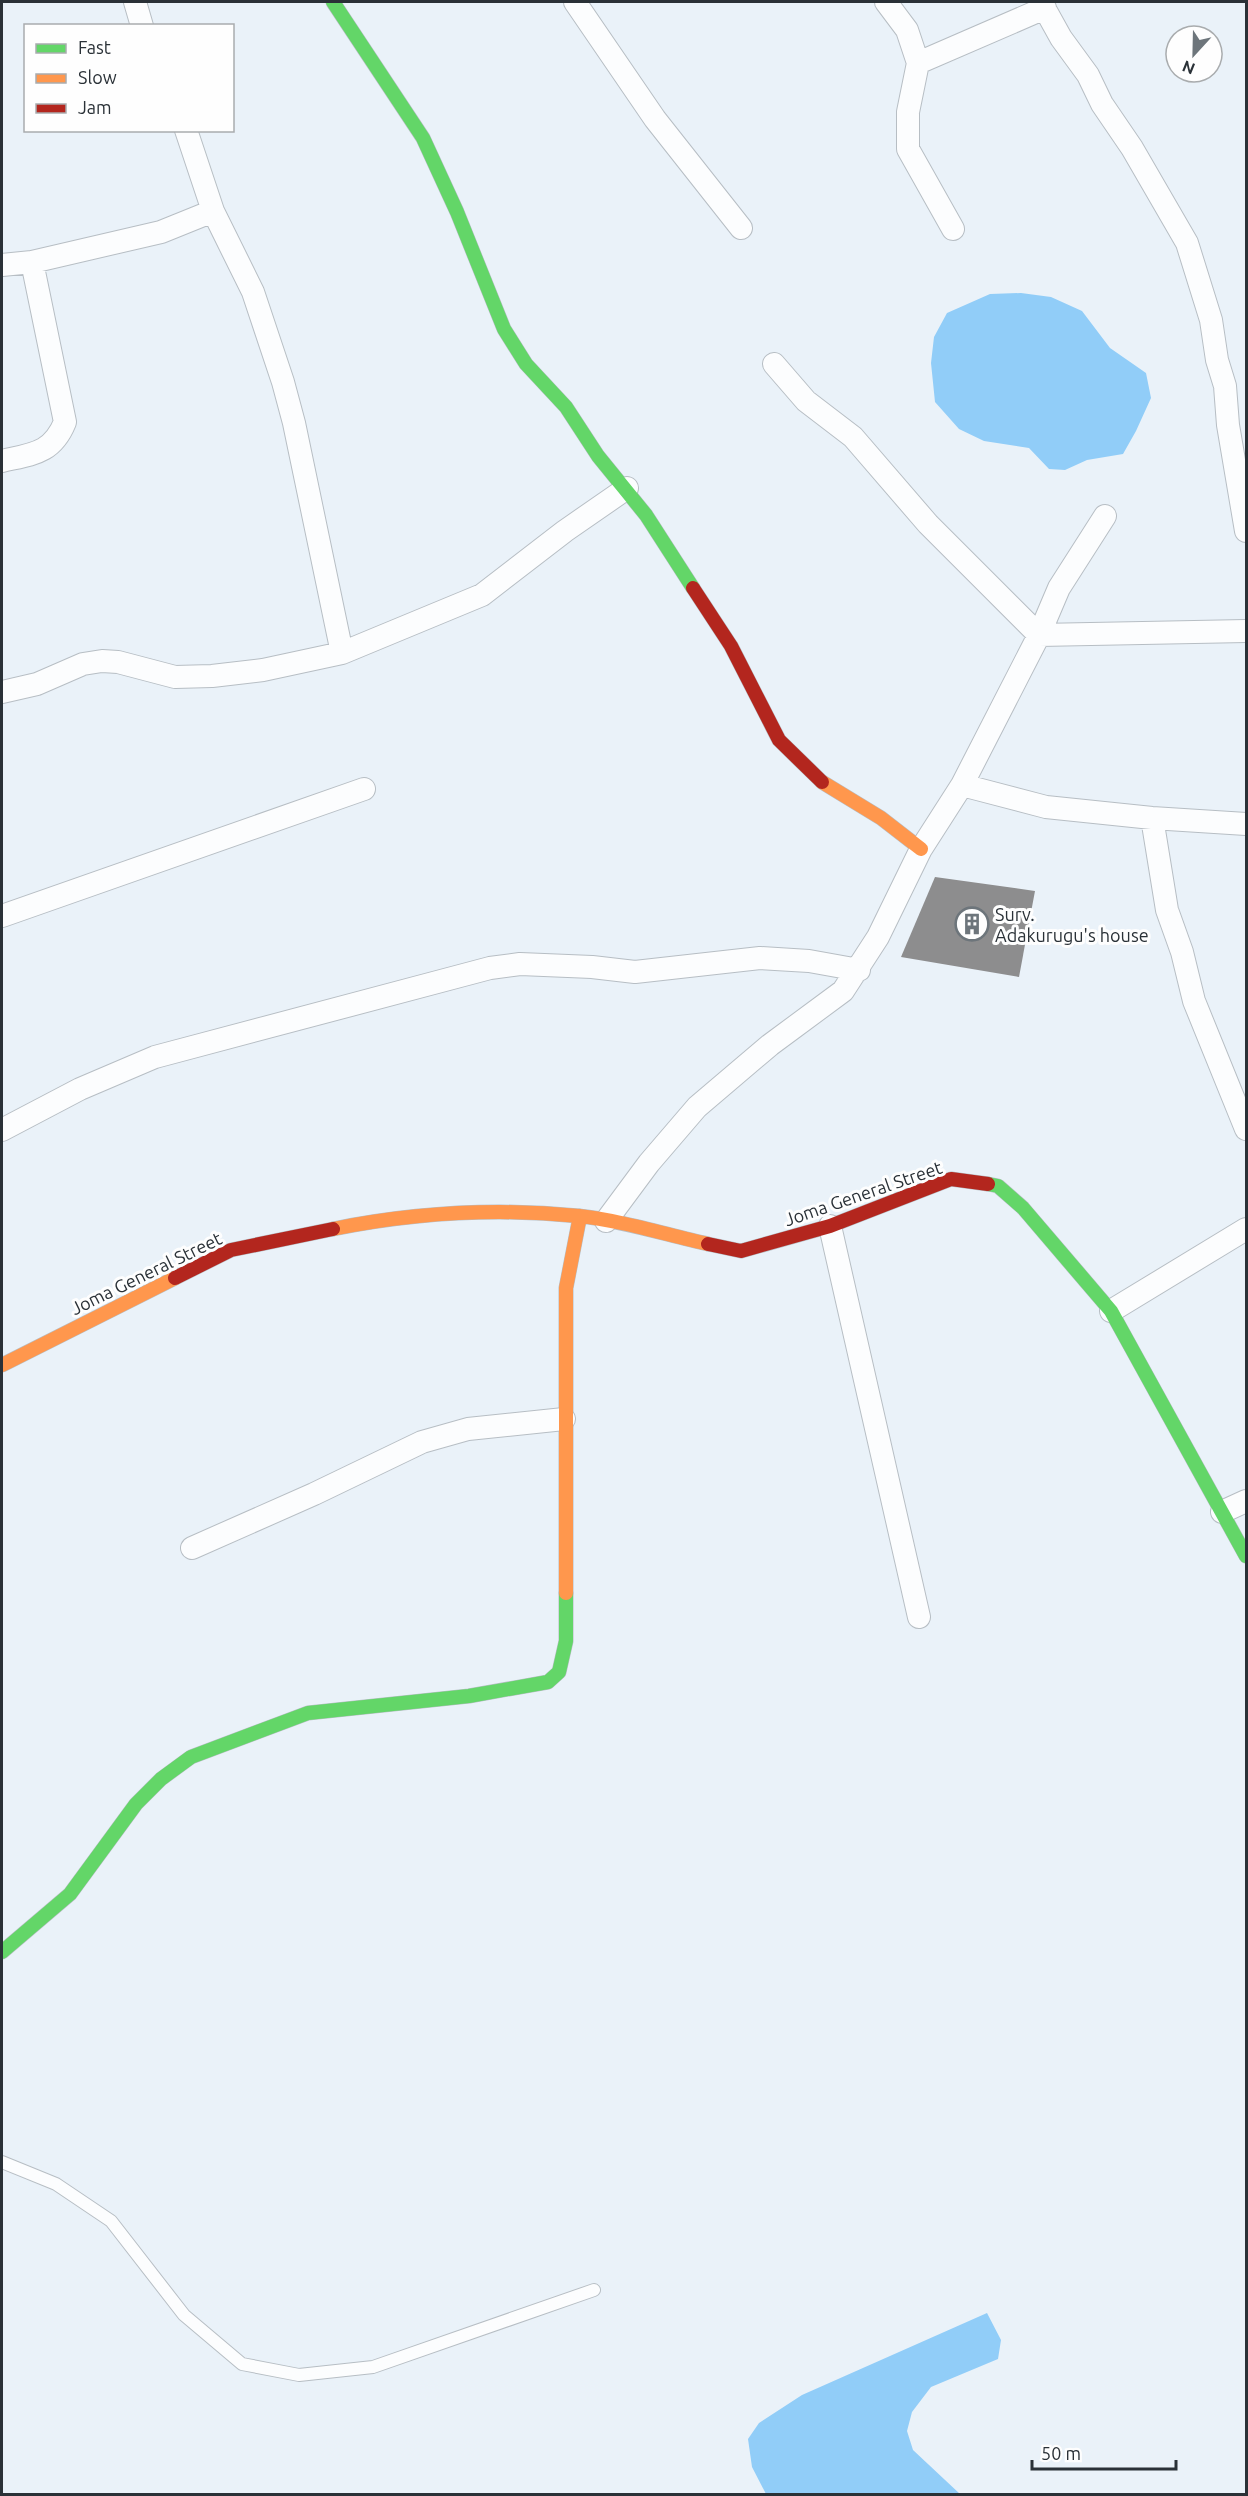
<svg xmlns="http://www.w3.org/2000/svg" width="1248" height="2496" font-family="Ubuntu,sans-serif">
<rect width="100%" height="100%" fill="#eaf2f9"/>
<!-- water -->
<path fill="#91cdf8" d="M1021,293L1051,297L1082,311L1110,348L1146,373L1151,398L1136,431L1123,454L1087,460L1065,470L1049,469L1029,448L984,441L959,429L935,402L931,363L934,337L947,313L990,294Z
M987,2313L1001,2340L998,2359L931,2387L912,2412L907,2431L913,2450L960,2494H766L752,2467L748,2439L759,2423L802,2395Z"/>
<!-- building -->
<path fill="#8d8d8e" d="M935,877L1035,891L1019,977L901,957Z"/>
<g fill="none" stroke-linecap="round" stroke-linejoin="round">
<!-- lane casing -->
<g stroke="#b7bec4" stroke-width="14">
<path id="lane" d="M2,2162L56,2184L111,2221L184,2315L242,2364L299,2375L373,2367L594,2290"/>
</g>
<!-- street casing -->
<g stroke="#b7bec4" stroke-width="24">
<path id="street" d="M135,2L142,26
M575,2L655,119L741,228
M886,2L907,30L918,63L908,112V149L953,229
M1041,2L1061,38L1088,75L1102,104L1132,148L1187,243L1211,320L1217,360L1225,386L1228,425L1246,531
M918,63L1045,8
M186,130L213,211L253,292L283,382L294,423L342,653
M2,265L32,262L161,232L213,211
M774,364L806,401L853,437L928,524L1039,635L1246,631
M2,461C32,454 52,454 65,422L32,262
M2,692L37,684L83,664L102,661L118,662L175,677L212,676L263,670L342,653L482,595L565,531L627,488
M962,785L1039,635L1059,588L1105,516
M1152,818L1167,910L1182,952L1194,1001L1246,1129
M2,916L364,789
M2,1130L80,1089L155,1057L490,968L520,964L592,967L635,972L760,958L809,961L859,970
M606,1221L649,1163L697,1107L770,1045L843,991L878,937L921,849L962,785L1046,807L1152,818L1246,824
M830,1226L919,1617
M1111,1311L1246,1229
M1222,1512L1246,1501
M192,1548L314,1494L422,1442L468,1429L564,1419"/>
</g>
<!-- fast casing -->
<g stroke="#b7bec4" stroke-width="15">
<path id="fast" d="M333,2L423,138L457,212L504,329L526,364L566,407L598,456L646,515L693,588
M988,1184L998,1186L1023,1208L1111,1311L1246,1556
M2,1952L70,1894L136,1804L161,1779L191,1757L308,1713L469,1696L548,1682L559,1672L566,1641V1593"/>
</g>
<!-- slow casing -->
<g stroke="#b7bec4" stroke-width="15">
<path id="slow" d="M822,782L881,818L921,849
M333,1229C412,1213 498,1208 579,1216C620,1220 667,1235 708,1244
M2,1365L175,1278
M566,1593V1288L580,1216"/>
</g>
<!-- jam casing -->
<g stroke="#b7bec4" stroke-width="15">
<path id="jam" d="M693,588L731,646L779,740L822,782
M708,1244L741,1251L830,1226L951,1179L988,1184
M175,1278L231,1250L333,1229"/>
</g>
<!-- lane -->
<use href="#lane" stroke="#fcfdfe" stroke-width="12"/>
<!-- street -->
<use href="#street" stroke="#fcfdfe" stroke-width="22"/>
<!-- fast -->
<use href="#fast" stroke="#63d668" stroke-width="14"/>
<!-- slow -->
<use href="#slow" stroke="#ff974d" stroke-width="14"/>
<!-- jam -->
<use href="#jam" stroke="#b3261e" stroke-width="14"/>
</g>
<!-- icons -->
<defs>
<g id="building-ring" transform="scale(1.725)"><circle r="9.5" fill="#fefefe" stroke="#6d757b" stroke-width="1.5"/><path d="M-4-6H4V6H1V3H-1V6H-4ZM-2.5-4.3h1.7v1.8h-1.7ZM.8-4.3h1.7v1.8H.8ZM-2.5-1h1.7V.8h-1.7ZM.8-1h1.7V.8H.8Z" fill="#6d757b"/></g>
</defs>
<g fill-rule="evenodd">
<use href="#building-ring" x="972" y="924"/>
</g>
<g text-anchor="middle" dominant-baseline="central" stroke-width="6" stroke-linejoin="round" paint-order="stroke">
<!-- poi labels -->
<g font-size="18" fill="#2a3137" stroke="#fefefe" text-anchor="start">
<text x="995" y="914">Surv.<tspan x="995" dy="21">Adakurugu's house</tspan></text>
</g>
<!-- street labels -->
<g font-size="18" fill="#2a3137" stroke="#fefefe">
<text transform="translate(863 1193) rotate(-19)">Joma General Street</text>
<text transform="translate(146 1273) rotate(-26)">Joma General Street</text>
</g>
</g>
<!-- border -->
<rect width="1248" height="2496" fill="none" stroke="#2a3137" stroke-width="6"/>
<!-- legend -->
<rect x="24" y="24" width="210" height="108" fill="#fefefe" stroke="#a9acae" stroke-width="1.5"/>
<rect x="36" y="44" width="30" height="9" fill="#63d668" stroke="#a9acae" stroke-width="1.5"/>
<text x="78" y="54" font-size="18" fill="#2a3137">Fast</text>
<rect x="36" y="74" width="30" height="9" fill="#ff974d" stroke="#a9acae" stroke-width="1.5"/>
<text x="78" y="84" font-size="18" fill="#2a3137">Slow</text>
<rect x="36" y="104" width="30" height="9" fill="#b3261e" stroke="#a9acae" stroke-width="1.5"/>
<text x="78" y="114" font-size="18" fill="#2a3137">Jam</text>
<!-- north arrow -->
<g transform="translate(1194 54) rotate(202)"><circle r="28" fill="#fefefe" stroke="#a9acae" stroke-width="1.5"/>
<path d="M0-4.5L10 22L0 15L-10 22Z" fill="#6d757b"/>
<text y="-9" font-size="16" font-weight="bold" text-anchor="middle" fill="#2a3137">N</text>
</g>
<!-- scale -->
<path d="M1032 2460v9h144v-9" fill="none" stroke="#2a3137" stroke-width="3"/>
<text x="1041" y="2460" font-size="18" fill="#2a3137" stroke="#fefefe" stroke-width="4.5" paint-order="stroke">50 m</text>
</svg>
